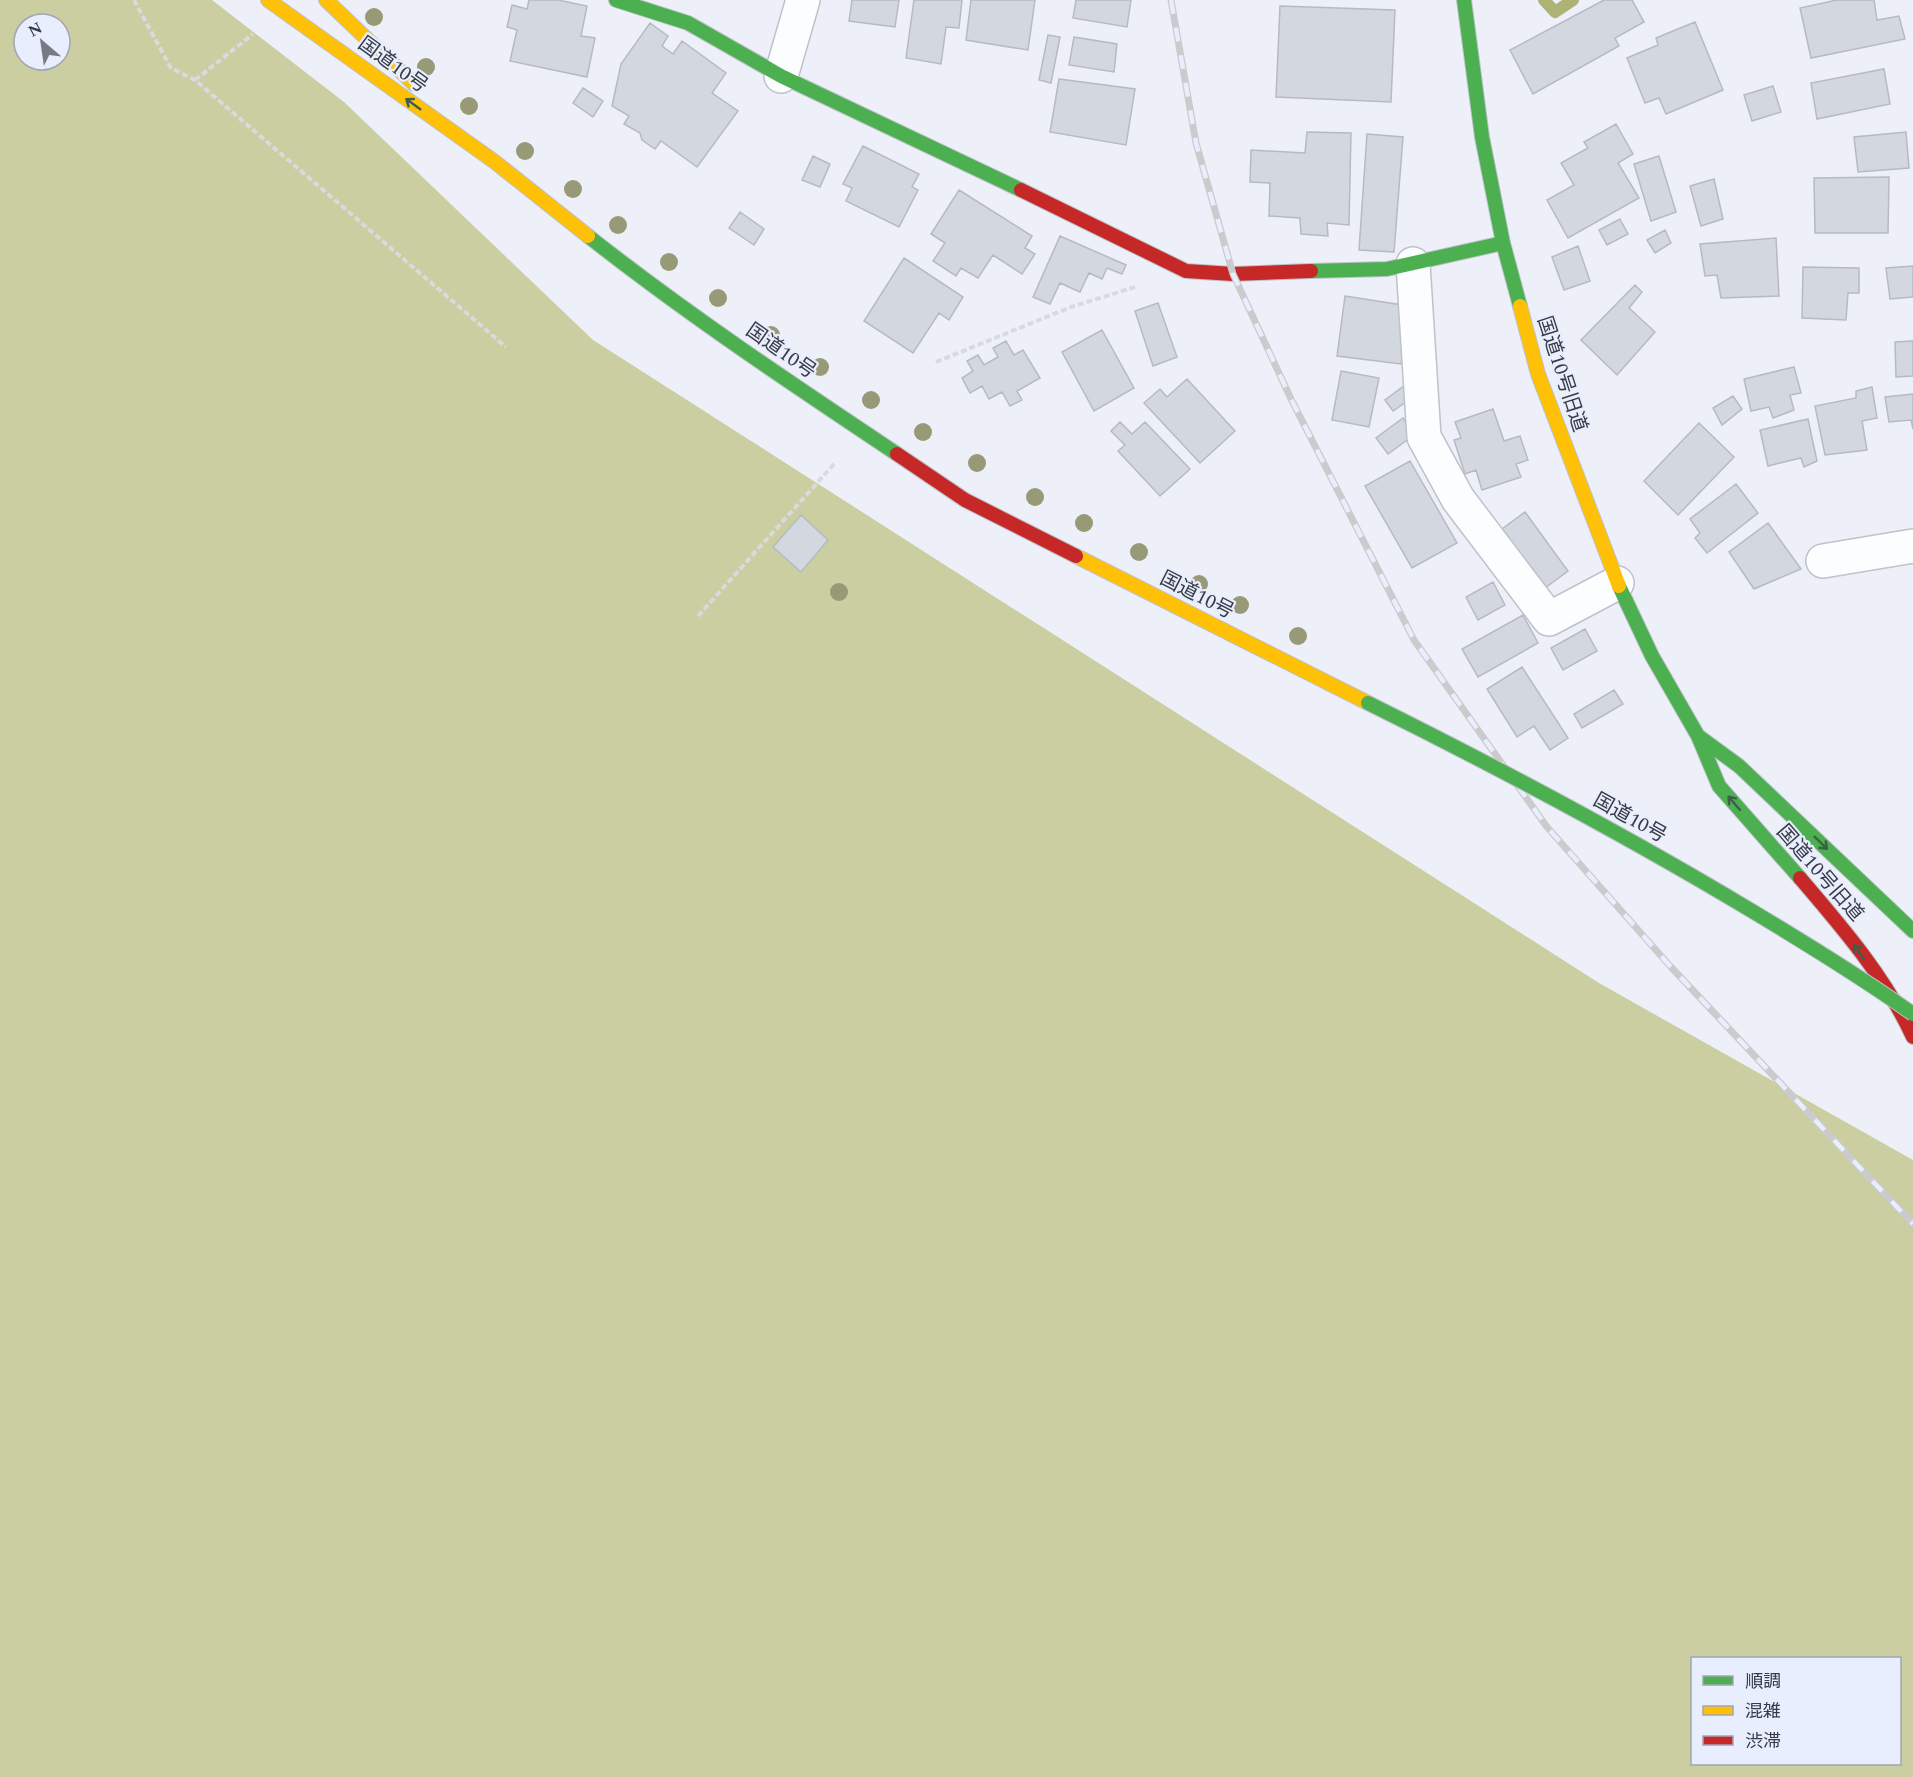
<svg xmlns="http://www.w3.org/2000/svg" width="1913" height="1777" font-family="Spectral,'Noto Sans JP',serif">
<rect width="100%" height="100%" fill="#edf0f8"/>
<!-- forest -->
<path fill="#cbcea1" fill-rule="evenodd" d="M0,0H212L344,102L593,340L1599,983L1913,1160V1777H0ZM24,24H60V60H24ZM1692,1658H1900V1764H1692Z"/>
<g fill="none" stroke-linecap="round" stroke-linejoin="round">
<!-- stream -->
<path stroke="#afb275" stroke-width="12" d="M1544,0L1555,12L1573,0"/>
</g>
<!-- building -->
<path fill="#d3d7df" stroke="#b6bac2" stroke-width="1.5" d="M529,0H558L587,6L581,36L595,38L587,77L510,61L517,30L507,27L512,5L527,9Z
M852,0H899L895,27L849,21Z
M914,0H962L959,28L946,27L941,64L906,58Z
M971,0H1035L1028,50L966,40Z
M1076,0H1131L1127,27L1073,18Z
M1604,0H1632L1644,22L1615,38L1619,46L1533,94L1510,50Z
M1837,0H1874L1877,20L1899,16L1905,39L1811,58L1800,8Z
M1280,6L1395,10L1391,102L1276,97Z
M1695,22L1723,90L1666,114L1659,98L1645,103L1627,58L1658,45L1656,38Z
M650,23L668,36L662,46L673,54L682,41L726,73L712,93L738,111L697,167L661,141L655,149L642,140L640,133L624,124L629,116L612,106L621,64Z
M1048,35L1060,37L1051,83L1039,80Z
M1074,37L1117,44L1114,72L1069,65Z
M1884,69L1890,104L1817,119L1811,83Z
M1059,79L1135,89L1126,145L1050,132Z
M1773,86L1781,112L1752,121L1744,95Z
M583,88L603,101L593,117L573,103Z
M1616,124L1633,154L1618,163L1639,198L1568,238L1547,200L1574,185L1561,163L1588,148L1584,142Z
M1307,132L1351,133L1349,225L1327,223L1328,236L1301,234L1300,218L1269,216L1270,183L1250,182L1251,150L1305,153Z
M1906,132L1909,168L1858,172L1854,137Z
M1367,134L1403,137L1394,252L1359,250Z
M863,146L919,174L912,187L918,190L899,227L846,201L852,188L843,184Z
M813,156L830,164L820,187L802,180Z
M1659,156L1676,212L1651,221L1634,164Z
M1889,177L1888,233H1815L1814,178Z
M1714,179L1723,219L1701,226L1690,186Z
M959,190L1032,236L1025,248L1035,254L1022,274L993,255L978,278L961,268L956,276L933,261L945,243L931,234Z
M740,212L764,229L754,245L729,228Z
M1620,219L1628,234L1607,245L1599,230Z
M1665,230L1671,243L1655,253L1647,240Z
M1060,236L1126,265L1122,274L1107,268L1102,279L1089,273L1080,292L1060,283L1050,304L1033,297Z
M1776,238L1779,296L1721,298L1717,275L1705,276L1700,244Z
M1578,246L1590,281L1564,290L1552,257Z
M904,258L963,297L949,320L939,313L913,353L864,321Z
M1913,266V297L1890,299L1886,268Z
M1803,267L1859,268V293H1848L1846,320L1802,318Z
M1635,285L1642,292L1629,308L1655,332L1617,375L1581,340Z
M1345,296L1402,305L1400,323L1406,329L1401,364L1337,356Z
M1158,303L1177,357L1153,366L1135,311Z
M1102,330L1134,388L1094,411L1062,352Z
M1006,341L1014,355L1023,350L1040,378L1017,391L1022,400L1010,406L1002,392L989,399L982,386L970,393L962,378L973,371L967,361L978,355L984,365L998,357L993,348Z
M1913,341V376L1896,377L1895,342Z
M1794,367L1801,393L1790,395L1794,410L1773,418L1769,407L1751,411L1744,379Z
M1341,371L1379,378L1369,427L1332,420Z
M1187,379L1235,431L1200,463L1144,403L1160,389L1167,397Z
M1405,385L1413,397L1393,411L1385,400Z
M1872,387L1877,418L1862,421L1867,450L1825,455L1815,406L1856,398V391Z
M1913,394V429L1911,420L1889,422L1885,397Z
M1733,396L1742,409L1722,425L1713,408Z
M1493,409L1504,441L1520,436L1528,460L1516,464L1521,477L1482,490L1476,470L1465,474L1454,440L1461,438L1455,422Z
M1403,418L1414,435L1388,454L1376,438Z
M1808,419L1817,461L1804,467L1801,458L1768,466L1760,430Z
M1120,422L1132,434L1145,422L1190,469L1160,496L1118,451L1125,445L1111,431Z
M1699,423L1734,457L1678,515L1644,481Z
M1410,461L1457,543L1412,568L1365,486Z
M1736,484L1758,513L1707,553L1695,538L1700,533L1690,519Z
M1525,512L1568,571L1545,588L1502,529Z
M801,515L828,540L801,572L773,547Z
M1768,523L1801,569L1754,589L1729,552Z
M1493,582L1505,605L1478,620L1466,597Z
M1523,615L1538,643L1478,677L1462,649Z
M1585,629L1597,651L1563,670L1551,648Z
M1522,667L1568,738L1550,750L1534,726L1517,737L1487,689Z
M1614,690L1623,704L1582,728L1574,714Z"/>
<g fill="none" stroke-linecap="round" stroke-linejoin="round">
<!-- street casing -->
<g stroke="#bec2ca" stroke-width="36">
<path id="street" d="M781,76L803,0
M1413,264L1424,437L1458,499L1549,619L1617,583
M1823,561L1913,546"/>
</g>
<!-- fast casing -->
<g stroke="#bec2ca" stroke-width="16">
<path id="fast" d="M616,0L688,23L781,76L1021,190
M1464,0L1482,137L1503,243L1520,306
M588,236C687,314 792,384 897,454
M1311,271L1387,269L1503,243
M1619,586L1652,656L1698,736L1719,786L1800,878
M1698,736L1739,766L1913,931"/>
</g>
<!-- slow casing -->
<g stroke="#bec2ca" stroke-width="16">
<path id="slow" d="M268,0L495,162L588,236
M326,0L414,84
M1520,306L1538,374L1619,586
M1076,556L1368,703"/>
</g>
<!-- jam casing -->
<g stroke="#bec2ca" stroke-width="16">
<path id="jam" d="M1021,190L1186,271L1233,274L1311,271
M897,454L965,500L1076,556
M1800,878C1842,927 1886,978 1913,1037"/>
</g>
<!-- path -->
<path stroke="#d9dadd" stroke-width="4" stroke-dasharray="6 3" stroke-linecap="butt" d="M134,0L171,68L195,80L506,347
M195,80L253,34
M936,362L1071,307L1135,287
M698,616L835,463"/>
<!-- street -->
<use href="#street" stroke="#fcfdfe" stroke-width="33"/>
<!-- fast -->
<use href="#fast" stroke="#4caf50" stroke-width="14"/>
<!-- slow -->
<use href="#slow" stroke="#ffc107" stroke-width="14"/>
<!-- jam -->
<use href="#jam" stroke="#c62828" stroke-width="14"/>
<!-- rail casing -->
<g stroke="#cbcbce" stroke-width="7">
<path id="rail" d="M1171,0L1196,143L1233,274L1291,399L1414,640L1547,827L1670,966L1913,1224"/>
</g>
<!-- rail -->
<use href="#rail" stroke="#e8eefd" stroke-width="4.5" stroke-dasharray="14" stroke-linecap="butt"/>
<!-- fast-bridge casing -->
<g stroke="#bec2ca" stroke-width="16" stroke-linecap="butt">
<path id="fast-bridge" d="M1368,703C1499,768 1627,836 1752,911C1807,944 1861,977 1913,1014"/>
</g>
<!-- fast-bridge -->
<use href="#fast-bridge" stroke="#4caf50" stroke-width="14"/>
</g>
<!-- trees -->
<g fill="#979977">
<circle cx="374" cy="17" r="9"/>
<circle cx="426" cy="67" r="9"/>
<circle cx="469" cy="106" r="9"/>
<circle cx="525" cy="151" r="9"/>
<circle cx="573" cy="189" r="9"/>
<circle cx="618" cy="225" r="9"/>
<circle cx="669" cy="262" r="9"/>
<circle cx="718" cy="298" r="9"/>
<circle cx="771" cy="335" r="9"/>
<circle cx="820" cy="367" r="9"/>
<circle cx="871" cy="400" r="9"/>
<circle cx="923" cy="432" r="9"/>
<circle cx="977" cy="463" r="9"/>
<circle cx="1035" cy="497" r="9"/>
<circle cx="1084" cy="523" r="9"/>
<circle cx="1139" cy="552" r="9"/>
<circle cx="1199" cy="584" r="9"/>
<circle cx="839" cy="592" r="9"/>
<circle cx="1240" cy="605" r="9"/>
<circle cx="1298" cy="636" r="9"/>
</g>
<!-- one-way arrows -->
<defs><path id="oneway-shaft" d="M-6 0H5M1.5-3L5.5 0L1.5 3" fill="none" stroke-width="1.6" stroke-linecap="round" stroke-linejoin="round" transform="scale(1.5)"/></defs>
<g stroke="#3d5e48">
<use href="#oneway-shaft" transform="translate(413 104) rotate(-144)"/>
<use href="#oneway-shaft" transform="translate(1734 803) rotate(-131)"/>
<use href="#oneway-shaft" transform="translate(1821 843) rotate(44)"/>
<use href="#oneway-shaft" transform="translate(1859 952) rotate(-124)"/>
</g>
<g text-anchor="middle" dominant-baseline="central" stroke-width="4.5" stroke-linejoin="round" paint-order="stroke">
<!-- street labels -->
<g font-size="20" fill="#373b45" stroke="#e8eefd">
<text transform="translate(393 65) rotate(36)">国道10号</text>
<text transform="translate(781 351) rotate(35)">国道10号</text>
<text transform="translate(1562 374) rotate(72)">国道10号旧道</text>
<text transform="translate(1197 595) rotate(27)">国道10号</text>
<text transform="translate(1630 818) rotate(29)">国道10号</text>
<text transform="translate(1820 873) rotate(49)">国道10号旧道</text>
</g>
</g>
<!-- legend -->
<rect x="1691" y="1657" width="210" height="108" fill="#e8eefd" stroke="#a1a6b3" stroke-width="1.5"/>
<rect x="1703" y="1676" width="30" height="9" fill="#4caf50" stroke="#a1a6b3" stroke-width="1.5"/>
<text x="1745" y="1687" font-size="18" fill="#373b45">順調</text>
<rect x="1703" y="1706" width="30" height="9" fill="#ffc107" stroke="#a1a6b3" stroke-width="1.5"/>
<text x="1745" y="1717" font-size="18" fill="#373b45">混雑</text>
<rect x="1703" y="1736" width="30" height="9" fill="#c62828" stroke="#a1a6b3" stroke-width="1.5"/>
<text x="1745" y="1747" font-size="18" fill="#373b45">渋滞</text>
<!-- north arrow -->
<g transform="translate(42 42) rotate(331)"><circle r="28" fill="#e8eefd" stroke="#a1a6b3" stroke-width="1.5"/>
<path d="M0-4.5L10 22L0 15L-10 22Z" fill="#777a84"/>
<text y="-9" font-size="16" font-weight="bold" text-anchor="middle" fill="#373b45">N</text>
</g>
</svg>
